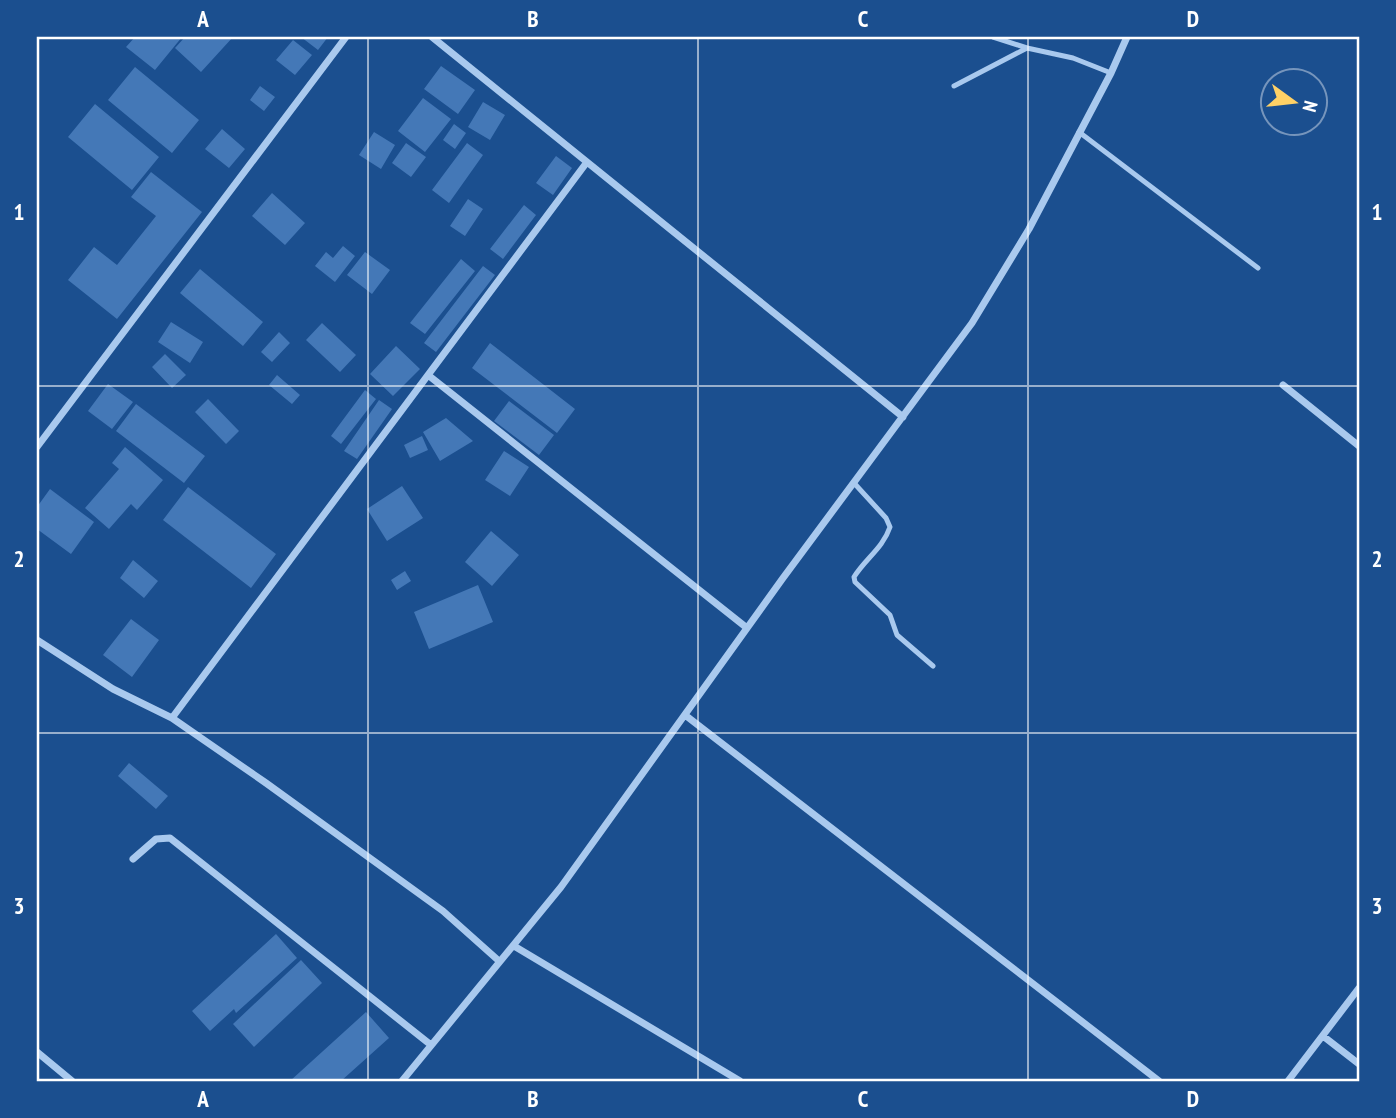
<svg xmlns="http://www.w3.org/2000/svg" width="1396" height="1118" font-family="'PT Sans Narrow',sans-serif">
<rect width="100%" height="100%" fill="#1b4f8f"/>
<!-- building -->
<path fill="#4478b7" d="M135,37H182L155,70L126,47Z
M185,37H233L201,72L175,48Z
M301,37H328L318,50Z
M293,40L312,55L295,75L276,60Z
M441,66L475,90L458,114L424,89Z
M135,67L199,120L172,153L108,100Z
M260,86L275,97L264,111L250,100Z
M423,98L451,119L425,152L398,131Z
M483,102L505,115L490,140L468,127Z
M95,104L159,157L132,190L68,137Z
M454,124L466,133L455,149L443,140Z
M222,129L245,149L229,168L205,149Z
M374,132L395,145L381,169L359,155Z
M406,143L426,157L411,177L392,163Z
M467,143L483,155L449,203L432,190Z
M556,156L572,168L553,195L536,183Z
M151,172L202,212L117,319L68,280L94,247L117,265L156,216L131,197Z
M272,193L305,223L285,245L252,216Z
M468,199L483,209L465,236L450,226Z
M524,205L536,215L503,259L490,249Z
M343,246L355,256L335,282L315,266L326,252L333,258Z
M365,252L390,270L372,294L347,275Z
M461,259L475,271L425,334L410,323Z
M483,266L495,275L436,352L424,343Z
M200,269L263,322L243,346L180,293Z
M171,322L203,342L190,363L158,342Z
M322,323L356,355L340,372L306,340Z
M279,332L290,343L272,362L261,352Z
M490,343L575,409L557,433L472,368Z
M396,346L420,369L393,396L370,374Z
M165,354L186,375L172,388L152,367Z
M277,375L300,395L292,404L269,385Z
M108,384L133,402L112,429L88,411Z
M365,390L376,399L341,444L331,436Z
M208,399L239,431L226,444L195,412Z
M379,400L392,409L357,459L344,451Z
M509,401L554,435L539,455L494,421Z
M136,404L205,456L184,483L116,431Z
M446,418L473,441L440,461L423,432Z
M422,436L428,450L410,458L404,445Z
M125,447L163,480L137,510L131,504L109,529L85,508L119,469L112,463Z
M504,451L529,467L510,496L485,480Z
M402,486L423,518L387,541L367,509Z
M188,487L276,554L251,588L163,520Z
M50,489L94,522L71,554L37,529V507Z
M491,531L519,555L492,586L465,562Z
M133,560L158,581L144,598L120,578Z
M405,571L411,581L397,590L391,580Z
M478,585L493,622L429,649L414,612Z
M131,619L159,640L132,677L103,655Z
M129,763L168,796L156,809L118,776Z
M276,934L297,958L236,1013L234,1009L210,1031L192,1011Z
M301,960L322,983L254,1047L233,1024Z
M366,1012L389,1038L341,1081H290Z"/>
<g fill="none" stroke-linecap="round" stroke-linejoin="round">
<!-- service -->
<path stroke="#a9c9ee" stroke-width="5" d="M1027,48L1073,58L1111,73
M954,86L1027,48L993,37
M1079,132L1258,268
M854,483L886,518L890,527C883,548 865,559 854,577L855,582L890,615L897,635L933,666"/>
<!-- minor -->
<path stroke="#a9c9ee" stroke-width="7" d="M432,37L903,417
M428,375L747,628
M1283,385L1359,446
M37,447L346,37
M37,640L113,689L172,718L266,783L443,911L499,961
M685,715L1159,1081
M172,718L587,162
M133,859L156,839L170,838L431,1045
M514,946L740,1081
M1323,1036L1359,1064
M37,1052L72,1081
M402,1081L561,887L783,578L972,323L1029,229L1111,73L1127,37
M1288,1081L1359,988"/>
</g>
<!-- grid -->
<path fill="none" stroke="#fff" stroke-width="2" stroke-opacity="0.55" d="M368,37V1081M698,37V1081M1028,37V1081M37,386H1359M37,733H1359"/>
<!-- border -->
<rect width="1396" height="1118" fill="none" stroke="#1b4f8f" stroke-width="77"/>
<!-- north arrow -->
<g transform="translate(1294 102) rotate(105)"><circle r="33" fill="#1b4f8f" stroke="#7695bc" stroke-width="2"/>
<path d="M0-5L12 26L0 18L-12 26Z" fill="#ffd166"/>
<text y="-10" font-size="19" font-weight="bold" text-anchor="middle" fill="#ffffff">N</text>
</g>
<rect x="38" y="38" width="1320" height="1042" fill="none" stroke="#fff" stroke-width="2.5"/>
<g font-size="23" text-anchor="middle" font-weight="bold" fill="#fff">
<text x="203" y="27">A</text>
<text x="533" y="27">B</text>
<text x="863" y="27">C</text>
<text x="1193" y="27">D</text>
<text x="19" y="220">1</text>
<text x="1377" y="220">1</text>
<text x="19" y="567">2</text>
<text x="1377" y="567">2</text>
<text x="19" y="914">3</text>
<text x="1377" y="914">3</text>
<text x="203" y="1107">A</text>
<text x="533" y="1107">B</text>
<text x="863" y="1107">C</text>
<text x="1193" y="1107">D</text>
</g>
</svg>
